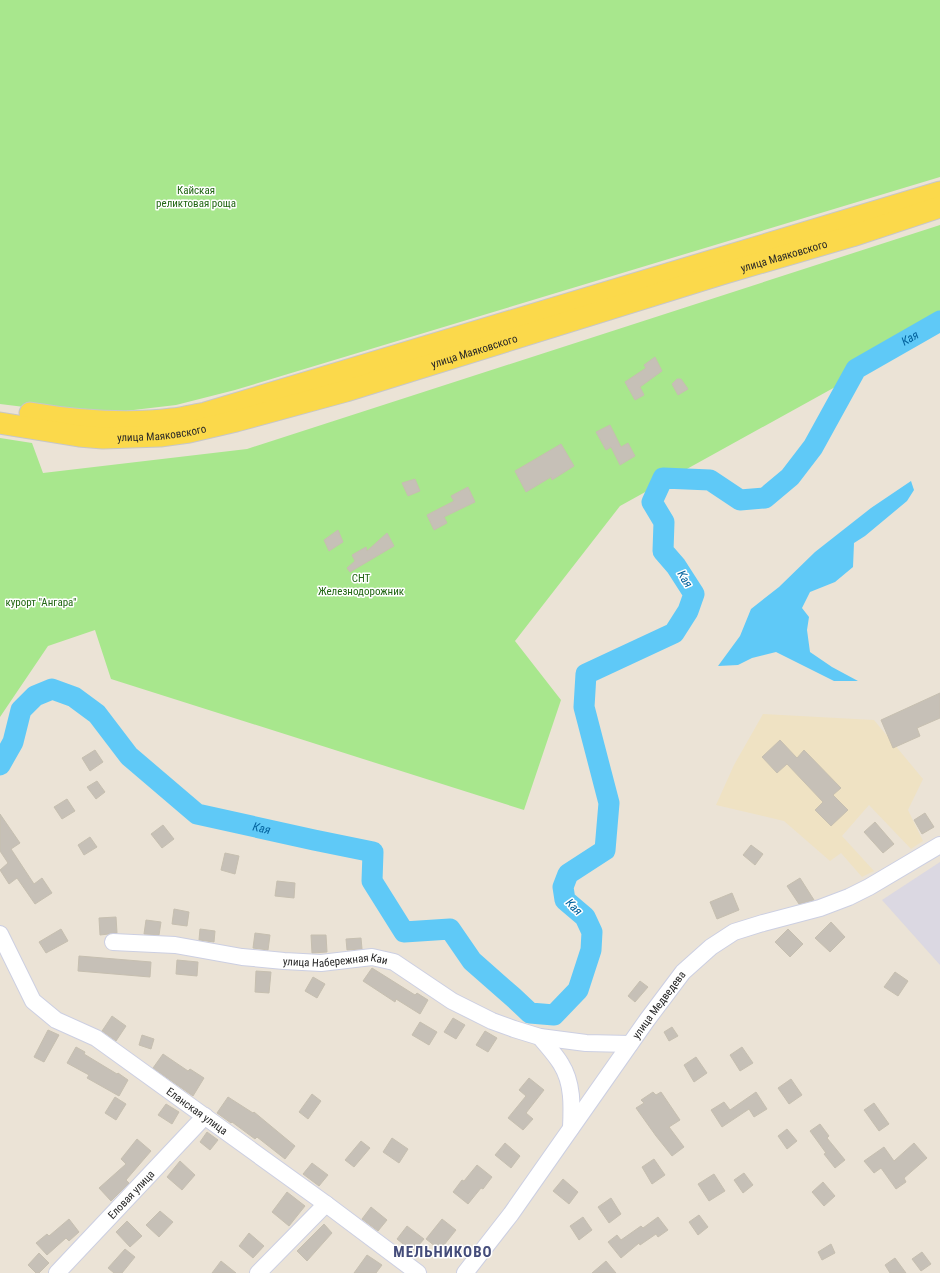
<svg xmlns="http://www.w3.org/2000/svg" width="940" height="1273" font-family="'Roboto Condensed',sans-serif">
<rect width="100%" height="100%" fill="#ebe3d6"/>
<!-- industrial -->
<path fill="#dbd8e2" d="M940,862V965L882,900Z"/>
<!-- education -->
<path fill="#efe2c3" d="M763,714L874,720L923,779L908,810L923,841L911,849L869,805L842,836L874,871L862,877L841,853L830,861L784,821L716,805L734,765Z"/>
<!-- green -->
<path fill="#a8e78d" d="M0,0H940V177L235,390L176,405L125,411H57L0,404Z
M940,225V329L620,506L515,641L561,700L524,810L111,679L95,630L48,646L0,717V438L32,443L43,473L247,449Z"/>
<!-- water -->
<path fill="#5fc9f7" d="M911,481L914,490L907,501L865,536L854,543L853,567L835,582L810,592L802,608L809,617L807,630L810,652L832,667L858,681H834L776,652L752,658L738,665L718,666L740,636L751,609L779,587L815,552L871,508Z"/>
<g fill="none" stroke-linecap="round" stroke-linejoin="round">
<!-- river -->
<path stroke="#5fc9f7" stroke-width="21" id="s1" d="M0,765L13,742L21,710L35,696L52,689L74,697L97,714L129,756L197,814L314,840L373,852L372,881L404,932L450,929L472,961L513,997L530,1013L554,1015L578,990L591,950L592,932L585,917L565,900L563,887L568,874L605,850L609,803L584,707L586,674L674,633L688,611L694,594L676,566L663,551L664,522L652,502L663,478L710,480L740,500L765,498L790,477L813,447L856,369L940,321"/>
</g>
<!-- building -->
<path fill="#c6c0b7" stroke="#c6bfb0" d="M655,357L662,371L640,387L644,395L635,400L625,382L646,368L644,365Z
M677,379H681L688,389L678,395L672,384Z
M610,425L621,447L628,443L635,456L620,465L611,447L606,450L596,432Z
M561,444L574,466L552,480L551,477L526,492L515,471Z
M415,479L420,491L408,496L402,483Z
M468,487L475,502L444,517L447,523L434,530L427,515L454,501L451,496Z
M338,530L343,542L329,551L324,540Z
M387,533L394,546L350,572L347,568L355,561L352,555L366,547L367,551Z
M940,693V718L917,728L920,736L893,748L881,720Z
M780,740L797,758L804,750L841,788L833,795L848,810L831,826L815,810L823,802L787,764L777,773L762,757Z
M95,750L103,762L90,771L82,758Z
M97,781L105,792L96,799L87,787Z
M67,799L75,811L62,819L54,807Z
M925,813L934,827L922,834L914,820Z
M0,814L20,843L11,849L34,884L42,878L52,893L35,904L17,878L9,884L0,870L8,863L0,851Z
M875,822L894,844L883,853L864,832Z
M163,825L174,839L162,848L151,834Z
M90,837L97,847L84,855L78,845Z
M751,845L763,854L755,865L743,855Z
M225,853L239,856L235,874L221,870Z
M800,878L814,900L799,904L787,886Z
M277,881L295,883L294,898L275,896Z
M732,893L739,910L717,919L710,902Z
M174,909L189,912L187,926L172,924Z
M116,917L117,933L100,935L99,918Z
M146,920L161,922L159,935L144,934Z
M831,922L845,937L830,952L815,938Z
M61,929L68,941L46,953L39,942Z
M200,929L215,931L214,942L199,940Z
M788,929L803,944L790,957L775,942Z
M255,933L270,935L268,950L253,948Z
M311,935H326L327,952L312,953Z
M361,938L362,949L347,950L346,939Z
M79,956L151,962L150,977L78,971Z
M177,960L198,962L197,976L176,974Z
M372,968L415,995L417,993L428,1000L420,1014L396,999L395,1002L363,981Z
M256,971L271,972L269,993L255,992Z
M895,972L908,981L898,996L884,987Z
M313,977L325,984L317,998L305,991Z
M640,981L648,987L635,1002L628,996Z
M112,1016L126,1026L116,1041L102,1031Z
M453,1018L465,1025L456,1039L444,1032Z
M420,1022L437,1032L429,1045L412,1035Z
M672,1027L678,1036L669,1041L664,1032Z
M48,1030L59,1035L44,1062L34,1057Z
M485,1031L497,1038L488,1052L476,1045Z
M142,1035L154,1039L151,1049L139,1045Z
M76,1047L85,1052L84,1054L117,1074L118,1073L128,1080L119,1096L87,1078L89,1075L67,1063Z
M742,1047L753,1063L740,1071L730,1055Z
M163,1054L188,1071L190,1069L204,1078L193,1096L153,1068Z
M696,1057L707,1073L694,1082L684,1065Z
M529,1078L544,1090L526,1113L533,1119L523,1130L508,1118L526,1096L519,1090Z
M791,1079L802,1095L789,1104L778,1088Z
M653,1092L656,1095L661,1092L680,1120L669,1127L684,1147L672,1156L656,1136L636,1108L644,1103L641,1100Z
M756,1092L767,1109L754,1117L749,1109L722,1127L711,1110L724,1102L730,1110Z
M312,1094L321,1101L308,1119L299,1112Z
M115,1097L126,1104L116,1120L105,1113Z
M228,1097L253,1113L254,1112L295,1146L285,1159L257,1137L255,1139L232,1122L231,1123L217,1113Z
M874,1103L889,1124L879,1131L864,1110Z
M166,1104L179,1112L172,1124L158,1115Z
M820,1124L829,1136L827,1138L845,1160L835,1168L824,1154L826,1153L810,1131Z
M787,1129L797,1141L787,1149L778,1136Z
M207,1132L218,1140L210,1150L200,1142Z
M392,1138L408,1149L399,1163L383,1152Z
M137,1139L151,1151L126,1180L129,1183L111,1201L99,1188L126,1164L121,1159Z
M361,1141L370,1148L354,1167L345,1160Z
M505,1143L520,1156L511,1168L495,1155Z
M914,1143L927,1158L904,1178L906,1182L896,1189L881,1168L874,1173L864,1161L884,1147L894,1161Z
M654,1159L665,1175L652,1184L642,1167Z
M180,1161L195,1175L182,1190L167,1177Z
M312,1163L328,1175L319,1186L303,1174Z
M477,1165L492,1177L483,1189L481,1188L468,1204L453,1192L462,1180L464,1181Z
M744,1173L753,1185L743,1193L734,1180Z
M714,1174L725,1191L709,1201L698,1184Z
M563,1179L578,1192L569,1204L553,1191Z
M823,1182L835,1196L824,1206L812,1192Z
M287,1192L305,1206L289,1226L272,1212Z
M611,1198L621,1214L609,1223L598,1207Z
M371,1207L387,1220L378,1231L362,1219Z
M160,1211L173,1222L159,1237L146,1225Z
M699,1215L708,1227L698,1235L689,1222Z
M583,1217L592,1230L579,1240L570,1226Z
M658,1217L668,1230L658,1237L656,1234L640,1245L639,1243L621,1258L608,1242L617,1235L621,1240L641,1226L643,1228Z
M69,1219L79,1232L69,1241L66,1238L47,1255L36,1243L47,1234L49,1236Z
M442,1219L456,1230L440,1250L426,1239Z
M127,1221L142,1236L130,1247L116,1232Z
M324,1224L332,1233L307,1261L297,1251Z
M407,1226L424,1239L413,1252L397,1239Z
M249,1233L264,1246L253,1258L239,1246Z
M831,1244L835,1253L822,1260L818,1252Z
M125,1249L135,1257L122,1273H114L108,1268Z
M922,1252L931,1264L921,1271L912,1259Z
M39,1253L49,1263L39,1273H36L28,1265Z
M367,1255L382,1265L376,1273H354Z
M895,1258L906,1273H890L885,1265Z
M221,1261L236,1273H212Z
M606,1261L616,1273H592Z"/>
<g fill="none" stroke-linecap="round" stroke-linejoin="round">
<!-- minor casing -->
<g stroke="#cccfe2" stroke-width="18">
<g id="minor">
<path id="s2" d="M0,934L33,1001L56,1020L96,1038L326,1204L418,1273"/>
<path id="s3" d="M113,942L175,945L242,957L284,961L321,963L372,957L394,962L452,1001L492,1021L514,1029L540,1037L586,1043L630,1044"/>
<path d="M540,1037C547,1046 555,1054 561,1064C573,1083 572,1106 571,1128"/>
<path id="s4" d="M57,1273L205,1116"/>
<path d="M258,1273L326,1204"/>
<path id="s5" d="M465,1273L511,1214L647,1020L683,972L711,947L734,932L763,923L820,908L849,897L869,887L940,845"/>
</g>
</g>
<!-- major casing -->
<g stroke="#c7c7c7" stroke-width="23">
<g id="major">
<path d="M30,413C78,421 125,425 172,419C183,418 194,415 205,413L940,192"/>
<path id="s6" d="M0,423L79,436L103,438L160,436L189,432L236,421L346,391L725,273L852,236L940,207"/>
</g>
</g>
<!-- minor -->
<use href="#minor" stroke="#fff" stroke-width="16"/>
<!-- major -->
<use href="#major" stroke="#fbd94b" stroke-width="21"/>
</g>
<g text-anchor="middle" dominant-baseline="central" stroke-width="3" stroke-linejoin="round" paint-order="stroke">
<!-- park labels -->
<g font-size="11" fill="#226713" stroke="#fff">
<text x="196" y="190">Кайская<tspan x="196" dy="13">реликтовая роща</tspan></text>
<text x="361" y="578">СНТ<tspan x="361" dy="13">Железнодорожник</tspan></text>
<text x="41" y="602">курорт "Ангара"</text>
</g>
<!-- street labels -->
<g font-size="11" fill="#272727" stroke="#fff">
<text stroke="none"><textPath href="#s6" startOffset="811">улица Маяковского</textPath></text>
<text stroke="none"><textPath href="#s6" startOffset="487">улица Маяковского</textPath></text>
<text stroke="none"><textPath href="#s6" startOffset="163">улица Маяковского</textPath></text>
<text stroke="none"><textPath href="#s3" startOffset="224">улица Набережная Каи</textPath></text>
<text stroke="none"><textPath href="#s5" startOffset="331">улица Медведева</textPath></text>
<text stroke="none"><textPath href="#s2" startOffset="273">Еланская улица</textPath></text>
<text stroke="none"><textPath href="#s4" startOffset="108">Еловая улица</textPath></text>
</g>
<!-- water labels -->
<g font-size="12" font-style="italic" fill="#03639e" stroke="#fff">
<text stroke="none"><textPath href="#s1" startOffset="1739">Кая</textPath></text>
<text transform="translate(685 579) rotate(58)">Кая</text>
<text stroke="none"><textPath href="#s1" startOffset="358">Кая</textPath></text>
<text transform="translate(574 907) rotate(45)">Кая</text>
</g>
<!-- district labels -->
<g font-size="15" font-weight="bold" letter-spacing="1" fill="#444c7a" stroke="#fff">
<text x="443" y="1252">МЕЛЬНИКОВО</text>
</g>
</g>
</svg>
